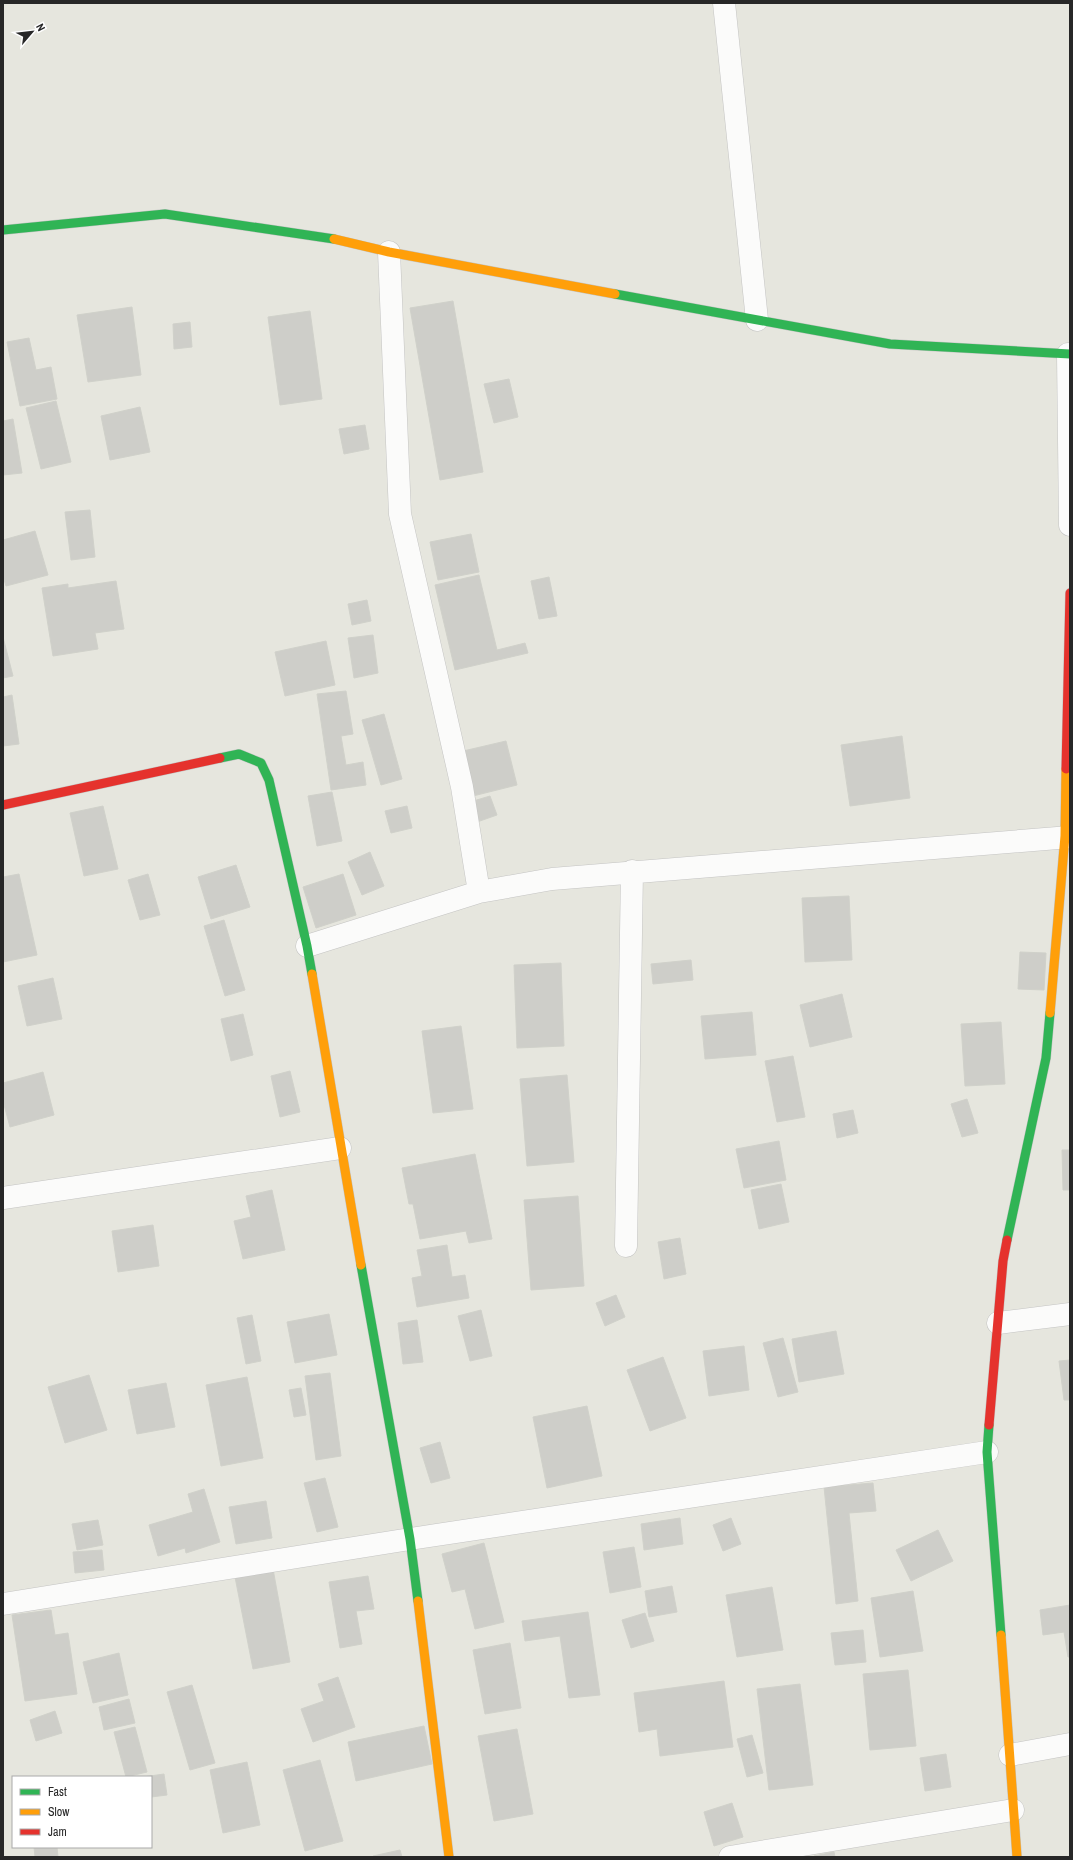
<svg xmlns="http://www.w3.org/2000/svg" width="1073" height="1860" font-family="'Archivo Narrow',sans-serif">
<rect width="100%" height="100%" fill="#e6e6de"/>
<!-- building -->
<path fill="#cecec9" stroke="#d0d1ca" d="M453,301L483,472L440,480L410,308Z
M132,307L141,375L88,382L77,315Z
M310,311L322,399L280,405L268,317Z
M190,322L192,347L174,349L173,324Z
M29,338L36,370L51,367L57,399L20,406L7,342Z
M509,379L518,417L494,423L484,384Z
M56,401L71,462L41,469L26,408Z
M140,407L150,452L110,460L101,416Z
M13,419L22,473L3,475V421Z
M365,425L369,449L344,454L339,429Z
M90,510L95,557L71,560L65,512Z
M35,531L48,575L6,586L3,576V540Z
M471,534L479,572L438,580L430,542Z
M479,575L497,650L525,643L528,653L455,670L435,585Z
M549,577L557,616L539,619L531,581Z
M116,581L124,629L95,633L98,649L53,656L42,588L68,584V588Z
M367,600L371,621L352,625L348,604Z
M373,635L378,673L354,678L348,638Z
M3,637L13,676L3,678Z
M326,641L335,685L285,696L275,652Z
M346,691L353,734L341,736L346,765L363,762L366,785L331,790L317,694Z
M12,695L19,744L3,746V697Z
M384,714L402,779L381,785L362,720Z
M902,736L910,798L850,806L841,745Z
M506,741L517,785L469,797L459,752Z
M332,792L342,841L317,846L308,796Z
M490,796L497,815L477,822L470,802Z
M103,806L118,869L84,876L70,813Z
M407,806L412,828L391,833L385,811Z
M370,852L384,886L362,895L348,862Z
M236,865L250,907L211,919L198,877Z
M19,874L37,955L3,962V877Z
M148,874L160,915L140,920L128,880Z
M343,874L356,915L316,928L303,887Z
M849,896L852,960L805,962L802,898Z
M224,920L245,990L225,996L204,926Z
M1020,952L1046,953L1044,990L1018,989Z
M691,960L693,980L653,984L651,964Z
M561,963L564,1046L517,1048L514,965Z
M53,978L62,1019L27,1026L18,986Z
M842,994L852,1037L810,1047L800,1005Z
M752,1012L756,1055L705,1059L701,1016Z
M243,1014L253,1055L231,1061L221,1019Z
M1001,1022L1005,1084L965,1086L961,1024Z
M461,1026L473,1109L433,1113L422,1031Z
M793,1056L805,1117L777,1122L765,1061Z
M290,1071L300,1112L280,1117L271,1076Z
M43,1072L54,1115L10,1127L3,1101V1083Z
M567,1075L574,1162L527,1166L520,1079Z
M967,1099L978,1133L962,1137L951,1104Z
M853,1110L858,1133L837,1138L833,1114Z
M779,1141L786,1180L744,1188L736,1149Z
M1062,1150H1070V1190H1063Z
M475,1154L492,1239L469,1243L466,1231L420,1239L413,1204H409L402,1168Z
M781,1184L789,1222L759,1229L751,1190Z
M272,1190L285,1250L243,1259L234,1221L251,1217L246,1196Z
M578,1196L584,1286L531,1290L524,1200Z
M153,1225L159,1266L118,1272L112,1231Z
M680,1238L686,1274L664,1279L658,1242Z
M447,1245L452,1277L465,1275L469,1298L417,1307L412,1278L422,1276L417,1250Z
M616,1295L625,1317L605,1326L596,1303Z
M481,1310L492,1356L470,1361L458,1316Z
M329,1314L337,1355L295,1363L287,1322Z
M252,1315L261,1361L246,1364L237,1318Z
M417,1320L423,1362L403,1364L398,1323Z
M836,1331L844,1374L799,1382L792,1339Z
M783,1338L798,1392L778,1397L763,1343Z
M744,1346L749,1390L709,1396L703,1351Z
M663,1357L686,1418L650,1431L627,1370Z
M1070,1360V1400H1064L1059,1361Z
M330,1373L341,1456L316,1460L305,1376Z
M89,1375L107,1430L65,1443L48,1387Z
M247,1377L263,1458L221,1466L206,1385Z
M166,1383L175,1427L137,1434L128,1390Z
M301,1388L306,1415L294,1417L289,1390Z
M587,1406L602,1476L547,1488L533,1417Z
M440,1442L450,1478L431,1483L420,1448Z
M325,1478L338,1527L317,1532L304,1483Z
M873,1483L876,1511L849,1513L858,1601L836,1604L824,1487Z
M204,1489L220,1542L186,1553L185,1548L158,1556L149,1525L193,1512L188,1494Z
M266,1501L272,1538L236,1544L229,1507Z
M680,1518L683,1544L644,1550L641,1524Z
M731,1518L741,1544L723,1551L713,1525Z
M98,1520L103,1545L77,1550L72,1524Z
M938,1530L953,1561L911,1581L896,1550Z
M484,1543L504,1622L475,1629L465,1589L452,1592L442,1554Z
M634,1547L641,1587L610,1593L603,1552Z
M102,1550L104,1570L75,1573L73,1552Z
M273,1569L290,1662L253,1669L235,1577Z
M368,1576L374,1609L356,1611L362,1644L340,1648L329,1582Z
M672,1586L677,1612L649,1617L645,1591Z
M772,1587L783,1650L737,1657L726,1595Z
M913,1591L923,1651L880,1657L871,1598Z
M1070,1605V1657H1068L1064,1632L1043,1635L1040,1610Z
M51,1610L55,1635L68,1633L77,1694L25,1701L12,1615Z
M588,1612L600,1695L569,1698L560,1636L525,1641L522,1621Z
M645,1613L654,1641L631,1648L622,1620Z
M863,1630L866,1662L835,1665L831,1633Z
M510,1643L521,1708L485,1714L473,1650Z
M119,1653L128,1695L93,1703L83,1662Z
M908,1670L916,1746L870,1750L863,1674Z
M338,1677L355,1727L313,1742L301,1709L324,1701L318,1684Z
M724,1681L733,1747L660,1756L657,1729L639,1732L634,1693Z
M800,1684L813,1785L769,1790L757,1689Z
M192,1685L215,1763L190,1770L167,1692Z
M129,1699L135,1723L104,1730L99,1707Z
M55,1711L62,1733L36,1741L30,1720Z
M424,1726L432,1764L356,1781L348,1742Z
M135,1727L147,1772L126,1777L114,1732Z
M517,1729L533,1814L494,1821L478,1736Z
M752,1735L763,1773L747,1777L737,1739Z
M946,1754L951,1787L925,1791L920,1758Z
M320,1760L343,1841L305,1851L283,1770Z
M247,1762L260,1825L223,1833L210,1770Z
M164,1774L167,1795L151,1797V1777H143Z
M732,1803L743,1837L714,1846L704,1812Z
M34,1847H57L58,1857H35Z
M400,1850L402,1857H373V1856Z
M834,1852L835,1857H815L814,1856Z"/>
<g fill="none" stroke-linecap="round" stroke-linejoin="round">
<!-- street casing -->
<g stroke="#c4c4c3" stroke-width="23">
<path id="street" d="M724,3L757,320
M389,252L400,514L462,787L479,892
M1068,354L1070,525
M307,946L479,892L552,879L1070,837
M3,1198L340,1148
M626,1246L632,871
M998,1323L1070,1314
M3,1604L410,1539L987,1452
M1010,1755L1070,1744
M730,1857L1013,1810"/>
</g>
<!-- fast casing -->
<g stroke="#c4c4c3" stroke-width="10">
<path id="fast" d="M3,230L165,214L334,239
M615,294L890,344L1070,354
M220,758L239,754L261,763L269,780L307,946L312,974
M1007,1240L1046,1058L1050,1013
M361,1265L410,1539L418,1601
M989,1425L987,1452L1001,1635"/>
</g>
<!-- slow casing -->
<g stroke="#c4c4c3" stroke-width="10">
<path id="slow" d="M334,239L389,252L615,294
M312,974L361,1265
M1050,1013L1065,836L1066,769
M418,1601L449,1857
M1001,1635L1017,1857"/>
</g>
<!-- jam casing -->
<g stroke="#c4c4c3" stroke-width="10">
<path id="jam" d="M1066,769L1070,593
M3,805L220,758
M989,1425L1003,1261L1007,1240"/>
</g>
<!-- street -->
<use href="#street" stroke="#fbfbfa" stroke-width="22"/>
<!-- fast -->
<use href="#fast" stroke="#30b455" stroke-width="9"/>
<!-- slow -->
<use href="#slow" stroke="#ff9f0a" stroke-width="9"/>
<!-- jam -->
<use href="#jam" stroke="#e5322d" stroke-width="9"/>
</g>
<!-- border -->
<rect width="1073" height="1860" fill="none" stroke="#272727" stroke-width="8"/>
<!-- legend -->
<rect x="12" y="1776" width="140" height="72" fill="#ffffff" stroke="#a9a9a9"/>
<rect x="20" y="1789" width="20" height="6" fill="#30b455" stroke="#a9a9a9"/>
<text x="48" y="1796" font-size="12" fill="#272727">Fast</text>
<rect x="20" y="1809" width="20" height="6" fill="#ff9f0a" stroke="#a9a9a9"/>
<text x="48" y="1816" font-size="12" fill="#272727">Slow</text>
<rect x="20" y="1829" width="20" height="6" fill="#e5322d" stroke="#a9a9a9"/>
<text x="48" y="1836" font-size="12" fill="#272727">Jam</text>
<!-- north arrow -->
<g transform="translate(32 32) rotate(62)" stroke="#ffffff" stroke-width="3" paint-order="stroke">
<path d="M0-3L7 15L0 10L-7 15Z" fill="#272727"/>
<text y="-6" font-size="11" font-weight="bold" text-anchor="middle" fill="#272727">N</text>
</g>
</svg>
